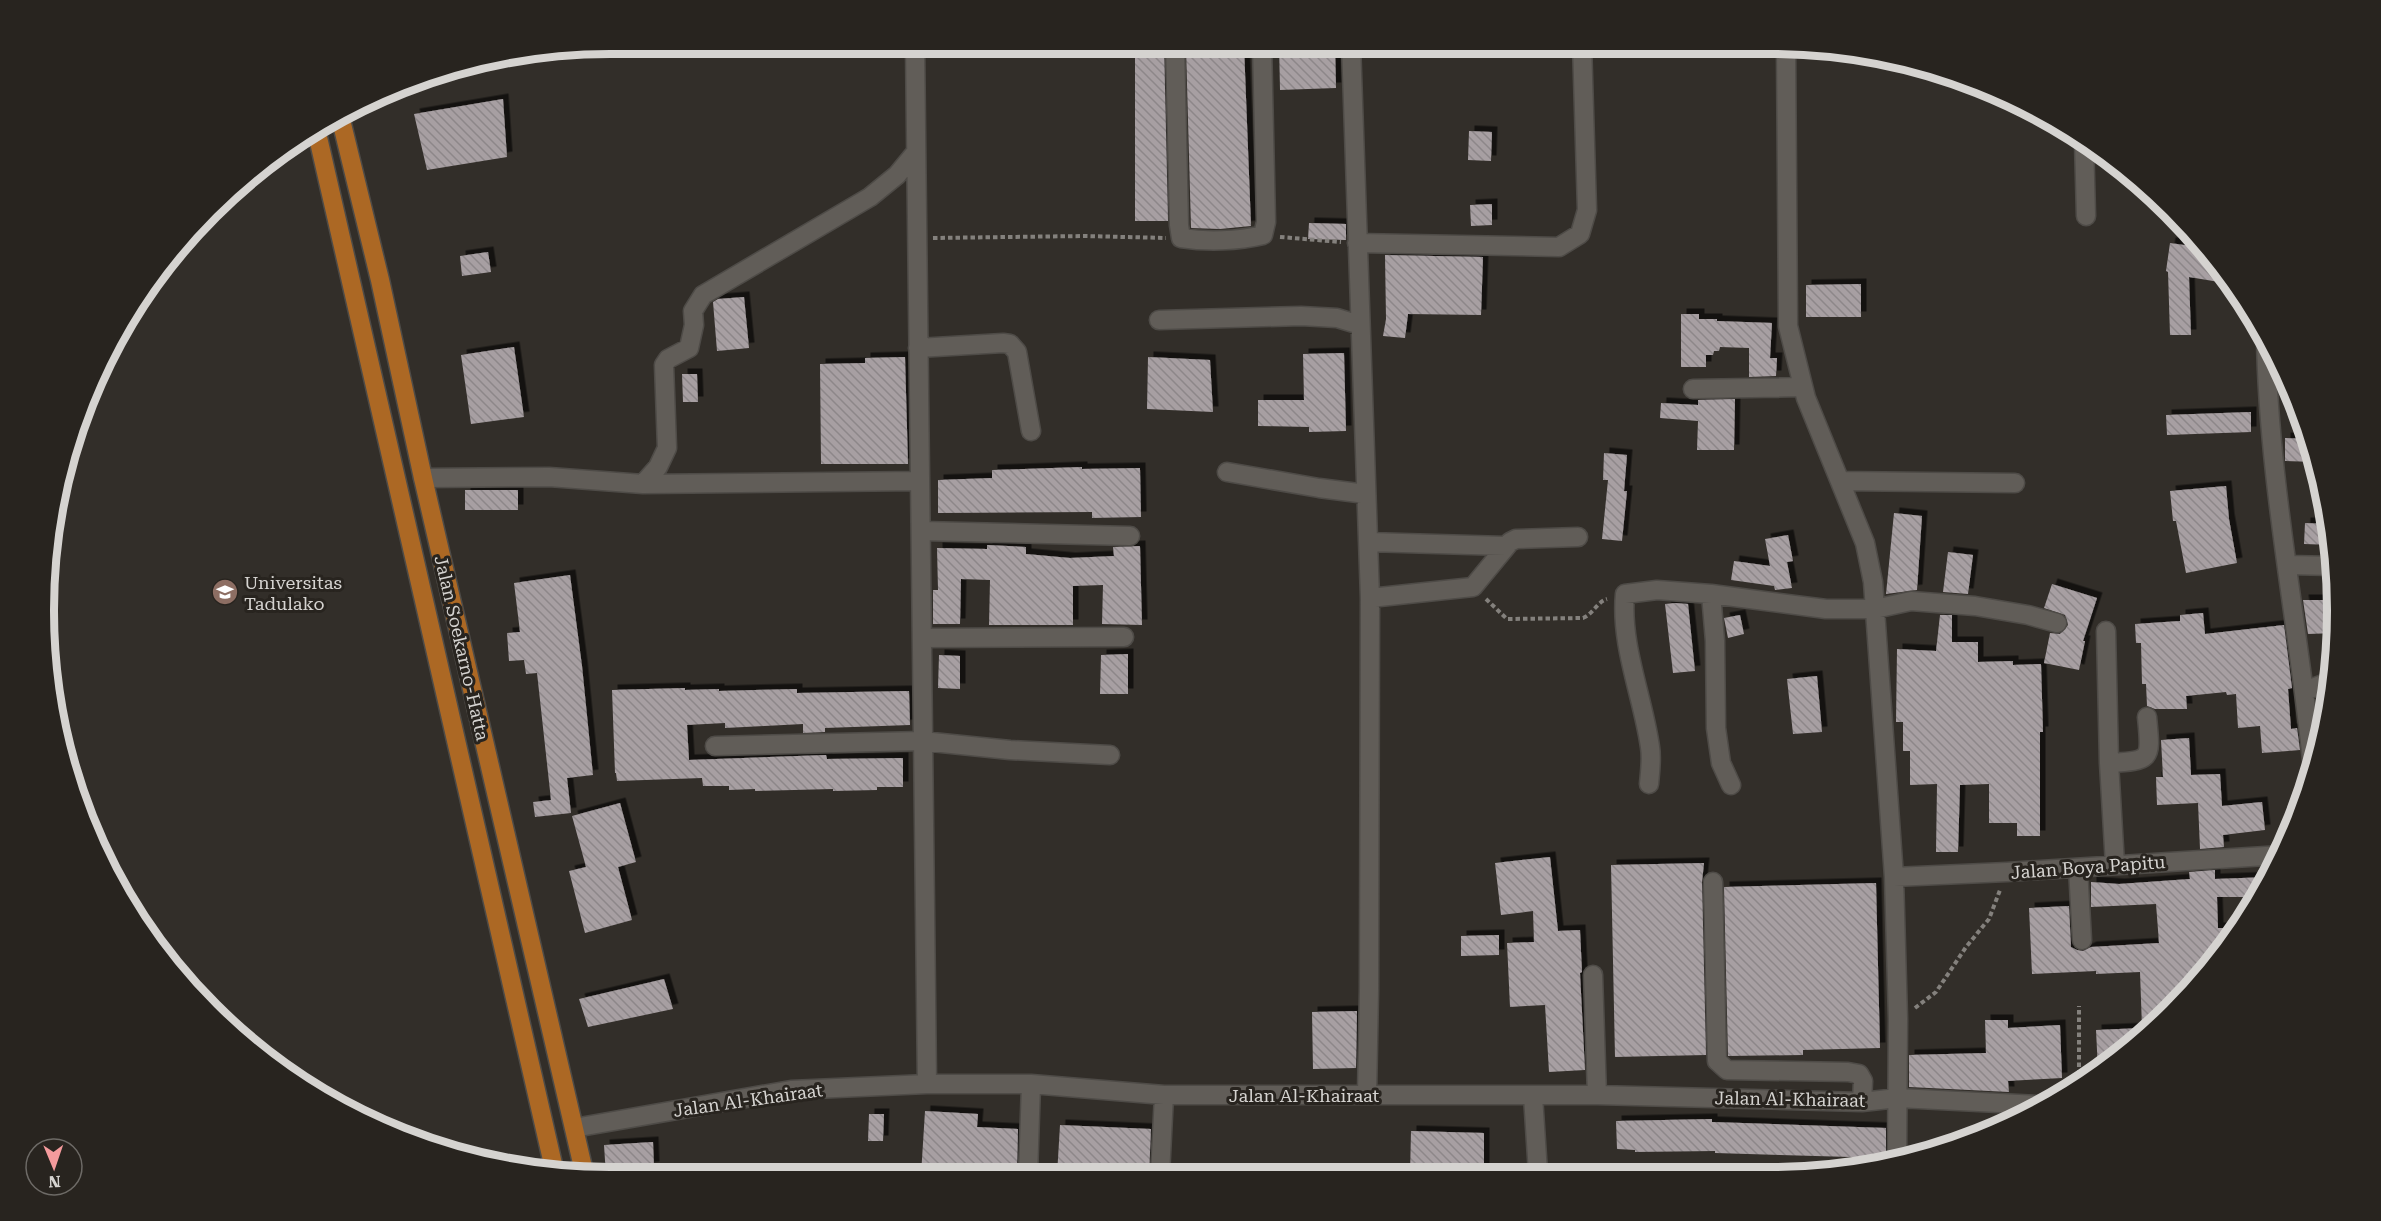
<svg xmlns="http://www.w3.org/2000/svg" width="2381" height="1221" font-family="'Roboto Serif',serif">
<defs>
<pattern id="building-back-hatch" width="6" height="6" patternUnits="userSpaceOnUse" patternTransform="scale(1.5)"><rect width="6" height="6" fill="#a79fa2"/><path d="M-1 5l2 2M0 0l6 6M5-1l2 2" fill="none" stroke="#8d8789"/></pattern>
<filter id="shadow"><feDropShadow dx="5.5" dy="-5.5" stdDeviation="0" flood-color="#0009"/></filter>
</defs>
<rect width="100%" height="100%" fill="#322e29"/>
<!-- building -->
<path fill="url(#building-back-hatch)" filter="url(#shadow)" d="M1135,44H1164L1168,221H1135Z
M1279,44H1335L1336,88L1280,90Z
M1244,46L1251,226L1220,229L1191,228L1186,48Z
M503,99L507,157L427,170L414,114Z
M1469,131L1492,132L1491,161L1468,160Z
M1492,204V225L1471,226L1470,205Z
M1309,223L1346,224V240L1308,239Z
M2170,243L2205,248L2231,284L2189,277L2191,335H2170L2168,272L2166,271Z
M488,252L491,272L462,276L460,256Z
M1385,255L1483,257L1481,315L1408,314L1405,338L1383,336L1386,319Z
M1861,284V317H1806V285Z
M744,297L749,348L717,351L713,302L718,299Z
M1681,314H1699V319H1717V321L1772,323L1770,358H1777L1776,376L1749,377V348L1720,347L1719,351H1714L1713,355H1706V367H1681Z
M514,347L524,417L471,424L461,355Z
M1344,353L1346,431L1309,432V427L1258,426V400H1304L1303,354Z
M905,357L908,464H821L820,364L865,363V358Z
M1148,357L1210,360L1213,412L1147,409Z
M682,374H697L698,402H683Z
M1735,399L1734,450H1697L1698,421L1660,418L1661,403L1698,405V400Z
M2251,412V432L2167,435L2166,415Z
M2285,438L2310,439L2315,462L2285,461Z
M1604,453L1627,455L1624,491H1627L1622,541L1602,539L1608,480H1603Z
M1082,467V469L1140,468L1141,517L1092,518V512L938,513V480L992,478V470Z
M2226,486L2229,519L2237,563L2186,573L2176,521H2173L2170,491Z
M465,490H518V510H465Z
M1894,513L1922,516L1917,590L1886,594Z
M2305,523L2330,524L2333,545L2304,544Z
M1788,535L1793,561L1787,562L1792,588L1775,590L1774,586L1731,580L1734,561L1770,566L1765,539Z
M987,545L1026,547V554L1070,558L1114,556L1113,547L1140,546L1142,625L1102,624L1103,585L1073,586V625H989L990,580L961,579L960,624H933V590H938L937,548L987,549Z
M1948,552L1973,555L1968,594L1943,592Z
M570,575L582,666L593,775L567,778L571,813L535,817L533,802L551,800L537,673L526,674L524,660L509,661L507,633L520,632L514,583Z
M2052,584L2097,598L2083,641H2085L2079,670L2044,663L2050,633L2060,634L2068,625L2065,615L2044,608Z
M2303,600H2335L2336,633L2308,634Z
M1675,603L1688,604L1695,671L1673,673L1665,604Z
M2203,613L2205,634L2284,625L2292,688L2288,689L2291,729L2297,728L2300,750L2262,753L2260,726L2238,728L2236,694L2227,695L2226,692L2186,696L2187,709H2155L2147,706L2146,684H2142L2141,643H2136L2135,624L2180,621V615Z
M1740,615L1744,634L1728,638L1724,618Z
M1940,615H1952V642H1978V662L2013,661V665L2041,664L2043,732H2040V836H2017V823H1989V784L1960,785L1958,852H1936L1937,784L1910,785V751H1903V722H1896L1897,649L1936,651Z
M1128,654V694H1100L1101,655Z
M939,655L960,656V689L938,688Z
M1817,676L1822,732L1793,734L1787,679Z
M685,688V690L719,689V691L797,689V693L909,691L910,725L825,728V732L803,733V724L725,728V723L687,725L689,760L826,755L827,759L903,758V787H877V790L833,791V789L755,791V789L729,790V786H703L702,778L617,781L616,773H615L612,690Z
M2189,738L2191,775L2220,774L2222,806L2262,802L2265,830L2223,835L2224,847L2200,849L2198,803L2157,805L2156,777H2163L2161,740Z
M620,803L636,862L618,867L632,920L585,933L569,871L586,867L572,816Z
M1550,857L1558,931L1580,930L1582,972L1580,973L1585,1070L1549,1072L1545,1005L1510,1007L1507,943L1534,942L1533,911L1501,915L1495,863Z
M1704,863L1702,882L1706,1055L1615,1057L1611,865Z
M2215,870V879L2269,877L2257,897H2217L2218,928H2237L2220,956L2115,1061L2098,1071L2096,1030L2142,1028L2140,972L2096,974V971L2032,974L2029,908L2069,906L2071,947L2077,950L2083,951L2091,947L2159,943L2156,904L2091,907V882L2119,884L2190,879L2189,872Z
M1876,883L1880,1048L1803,1050V1055L1728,1056L1724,887Z
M1499,935V955L1461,956V936Z
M664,979L673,1009L588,1027L579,999Z
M1357,1011L1356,1068L1313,1069L1312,1012Z
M1985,1020H2008V1028L2060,1025L2062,1078L2008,1081L2009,1092L1909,1087V1055L1986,1053Z
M925,1111L978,1114L977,1127L1018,1129L1017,1169L975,1166L974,1175H921Z
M869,1114H884L883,1141H868Z
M1712,1119V1122L1886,1128V1158L1715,1153V1151L1635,1152V1150L1617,1149L1616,1121Z
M1060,1125L1151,1129L1149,1175H1057Z
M1411,1131L1484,1133V1174H1410Z
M653,1142L654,1167L645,1168L646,1176H606L604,1145Z"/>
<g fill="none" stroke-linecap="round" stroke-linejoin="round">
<!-- minor casing -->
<g stroke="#4e4b47" stroke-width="21">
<path id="minor" d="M915,44L927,1084
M1175,44L1179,225L1181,238C1207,242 1238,241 1263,235L1266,222L1262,44
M1351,44L1370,598L1369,990L1367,1095
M1786,45L1788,326L1806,398L1865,543L1873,582L1894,877L1898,1019L1897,1159
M1786,47L1830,48
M2084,141L2086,216
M1357,243L1559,247L1580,234L1587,210L1582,44
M1159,320L1301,316L1337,318L1360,325
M2266,337C2268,481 2299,626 2313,770
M918,348L1003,343L1010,344L1017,352L1031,431
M1693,389L1802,387
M1227,472L1319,488L1366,494
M423,478L549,477L643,484L918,481
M1840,481L2015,483
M643,484L658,467L667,448L664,365L668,359L689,348L694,325L693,311L703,295L870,197L897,175L916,152
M922,531L1130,536
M1368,542L1505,546
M2288,565L2334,566
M1711,594L1715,641L1716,728L1721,763L1731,785
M1370,598L1473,587L1510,542L1516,539L1578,537
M2106,631L2109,763L2115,865
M923,638L1124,637
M2305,691L2331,681
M715,746L922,741L1010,750L1110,755
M2109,763C2153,761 2151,759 2147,717
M1649,784C1650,772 1652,759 1650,747C1643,697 1620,645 1625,594L1657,590L1711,594L1826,609H1875L1911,601L1975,606L2028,615L2057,623
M2078,868L2082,940
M1894,877L2007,872L2282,855
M1713,882L1717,1061L1727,1070L1848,1072L1859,1074L1863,1081L1862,1102
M1593,975L1597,1095
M1533,1096L1538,1173
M574,1128L791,1090L927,1084H1031L1164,1095H1597L1862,1102L1898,1098L2037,1105
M1028,1175L1031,1084
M1160,1175L1164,1095"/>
</g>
<!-- major casing -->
<g stroke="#4e4b47" stroke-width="21">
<path id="major" d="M341,120L380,280L423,478L585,1176
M317,133L555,1173"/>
</g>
<!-- path -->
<path stroke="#84817d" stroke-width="4" stroke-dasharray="4.5 3" stroke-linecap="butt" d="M1280,237L1341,242
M933,238L1085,236L1166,238
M1486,599L1507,619L1583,618C1593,614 1597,602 1607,599
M1915,1008L1936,992L1966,947L1989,919L2000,890
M2079,1082V1006"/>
<!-- minor -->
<use href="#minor" stroke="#615d58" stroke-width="18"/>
<!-- major -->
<use href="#major" stroke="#ac6824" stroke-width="18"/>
</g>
<!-- icons -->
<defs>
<g id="university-disc" transform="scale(1.35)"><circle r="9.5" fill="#8d6e63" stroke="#28241f"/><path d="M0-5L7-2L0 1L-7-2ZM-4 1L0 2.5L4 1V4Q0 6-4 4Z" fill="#fff"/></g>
</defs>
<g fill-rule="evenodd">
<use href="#university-disc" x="225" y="592"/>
</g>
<g text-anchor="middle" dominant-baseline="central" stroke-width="6" stroke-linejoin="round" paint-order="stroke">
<!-- poi labels -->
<g font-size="18" fill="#d5d3d0" stroke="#28241f" text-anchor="start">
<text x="244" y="582">Universitas<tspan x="244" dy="21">Tadulako</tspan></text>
</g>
<!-- street labels -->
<g font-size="18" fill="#d5d3d0" stroke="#28241f">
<text transform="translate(462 648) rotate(77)">Jalan Soekarno-Hatta</text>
<text transform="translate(2088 867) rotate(-4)">Jalan Boya Papitu</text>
<text x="1304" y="1095">Jalan Al-Khairaat</text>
<text transform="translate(1790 1099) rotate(1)">Jalan Al-Khairaat</text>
<text transform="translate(748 1100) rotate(-8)">Jalan Al-Khairaat</text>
</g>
</g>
<!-- crop -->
<path d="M0 0H2381V1221H0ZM610 54H1771A556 556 0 0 1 2327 610V611A556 556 0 0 1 1771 1167H610A556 556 0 0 1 54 611V610A556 556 0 0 1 610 54Z" fill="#28241f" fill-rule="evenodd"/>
<path fill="none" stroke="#d5d3d0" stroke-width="8" d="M610 54H1771A556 556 0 0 1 2327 610V611A556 556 0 0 1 1771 1167H610A556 556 0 0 1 54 611V610A556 556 0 0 1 610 54Z"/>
<!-- north arrow -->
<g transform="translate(54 1167) rotate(178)"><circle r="28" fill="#28241f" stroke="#6d6a66" stroke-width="1.5"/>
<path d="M0-4.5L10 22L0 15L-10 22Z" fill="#f59b9d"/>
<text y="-9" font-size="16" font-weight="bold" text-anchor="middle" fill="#d5d3d0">N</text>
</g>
</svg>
